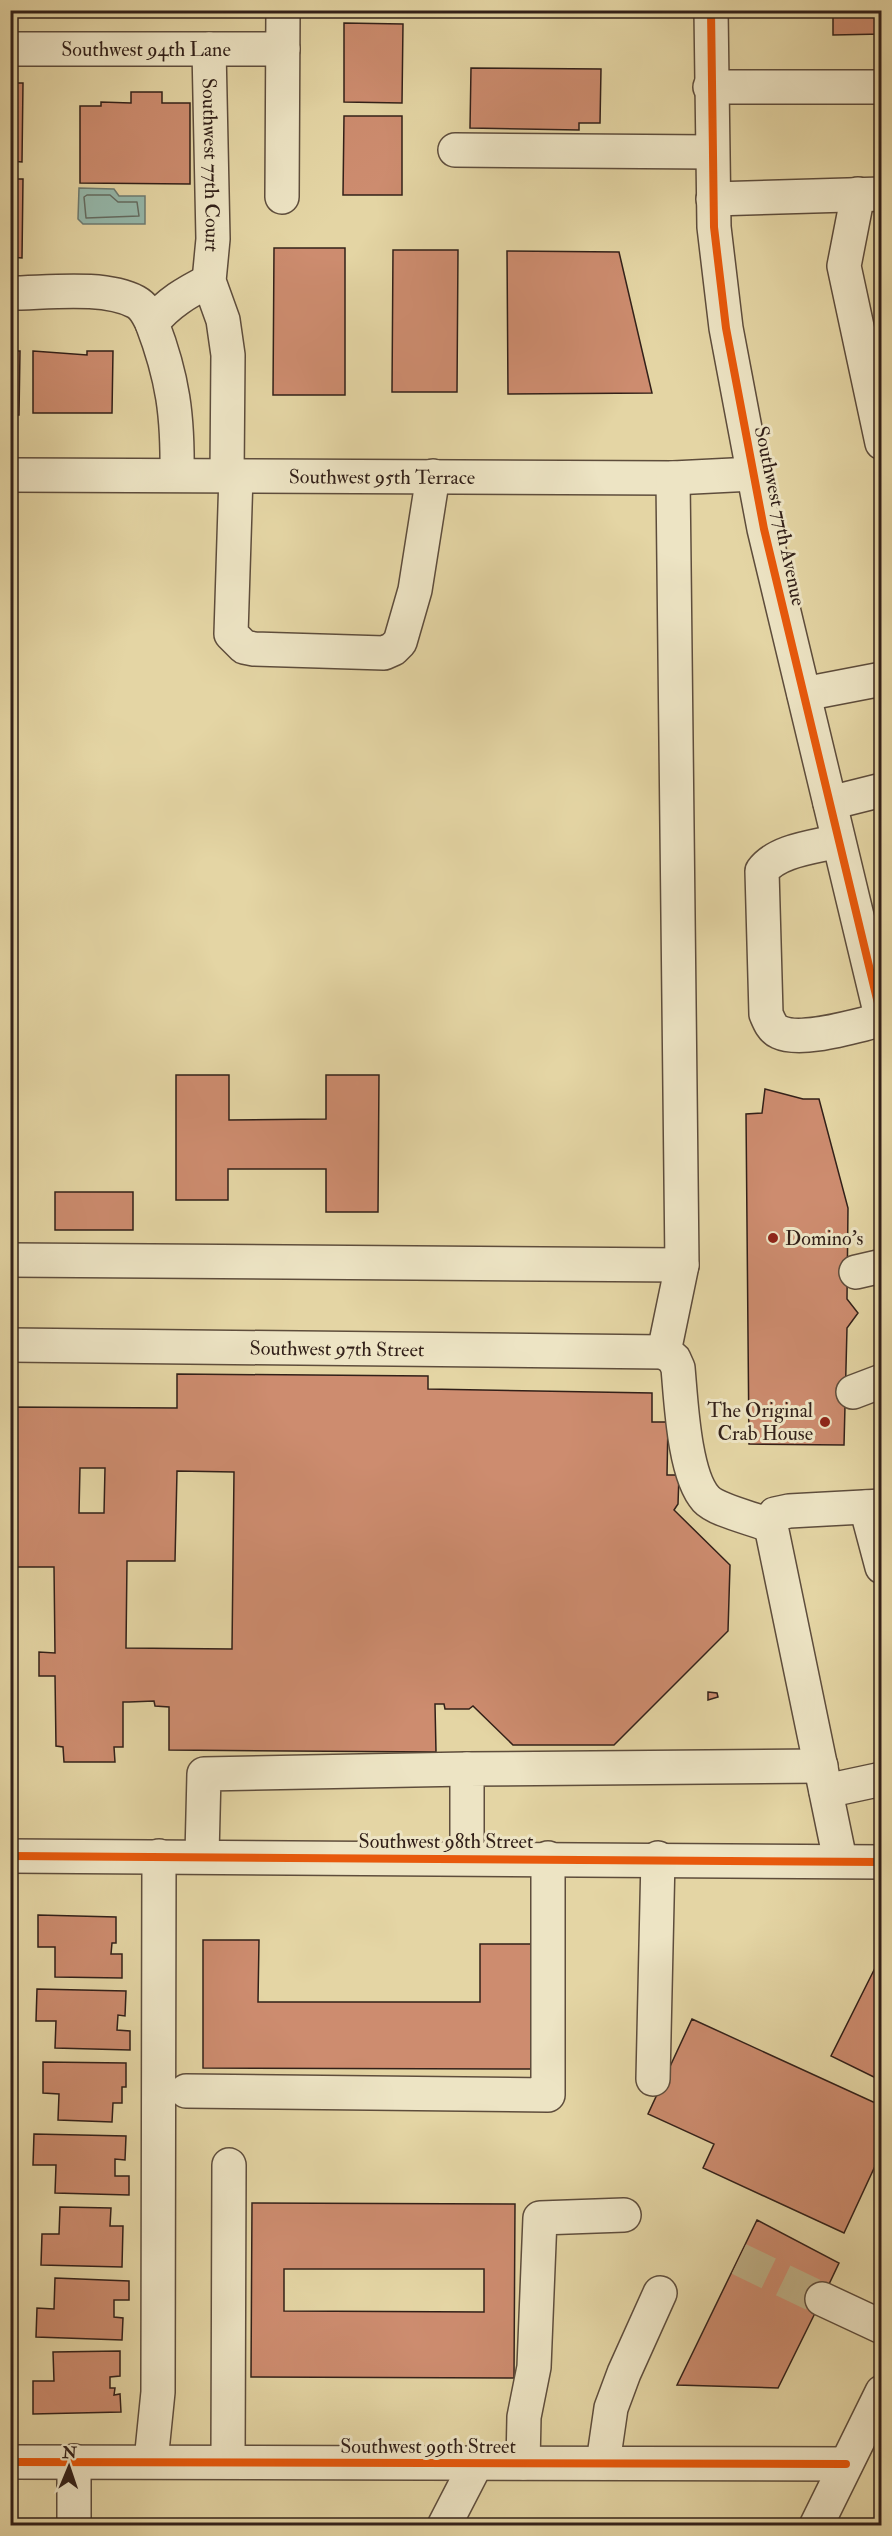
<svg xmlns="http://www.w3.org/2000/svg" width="892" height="2536" font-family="'IM FELL Double Pica',serif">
<rect width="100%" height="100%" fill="#e4d5a4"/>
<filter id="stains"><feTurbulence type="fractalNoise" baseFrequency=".00333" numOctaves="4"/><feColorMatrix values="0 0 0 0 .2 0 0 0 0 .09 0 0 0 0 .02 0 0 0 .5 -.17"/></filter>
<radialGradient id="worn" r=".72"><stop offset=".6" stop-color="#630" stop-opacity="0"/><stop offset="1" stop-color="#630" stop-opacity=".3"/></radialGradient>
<!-- water -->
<path fill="#95b8ab" stroke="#6d7b71" stroke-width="1.5" d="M79,188L114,189L119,196H145V224H83L78,219Z"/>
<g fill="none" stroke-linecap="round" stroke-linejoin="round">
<!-- shore -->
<path stroke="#646c62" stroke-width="1.5" d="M87,195H110L118,202H137L139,216L86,218L84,197Z"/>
</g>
<!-- building -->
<path fill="#cd8c6f" stroke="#322019" stroke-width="1.5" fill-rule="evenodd" d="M833,10H882V34L833,35Z
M344,23L403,24L402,103L344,102Z
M471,68L601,69L600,123H579V130L470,128Z
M10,83H23L22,162L10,161Z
M131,92H162V103H190V184L80,183V106H101V102L131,103Z
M344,116H402V195H343Z
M10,179H23L22,258L10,257Z
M274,248H345V395H273Z
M393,250H458L457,392H392Z
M507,251L619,252L652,393L508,394Z
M10,351H20L19,415H10Z
M33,351L87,355V351H113L112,413H33Z
M10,1075H13V1212H10Z
M176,1075H229V1120L326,1119V1075H379L378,1212H326V1169H228V1200H176Z
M765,1089L803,1099H819L848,1208L847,1299L858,1313L847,1328L844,1445L749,1444L746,1114L762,1113Z
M55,1192H133V1230H55Z
M177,1374L428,1376V1389L652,1393V1422H668L667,1475H679L678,1504L674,1510L730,1565L728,1631L614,1745H513L473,1706L469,1709H445L444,1704H435L436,1752L169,1750V1707L155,1706L154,1701L129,1702H123V1747H114L115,1762H64L63,1747L56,1746L55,1676H39V1652L55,1653L54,1567H10V1407L177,1408ZM80,1468H105L104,1513H79ZM177,1471L234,1472L232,1649L126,1648L127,1561H175Z
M708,1692L717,1693L718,1697L708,1700Z
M38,1915L116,1917V1943H112L111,1954H122V1978L55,1977V1947H38Z
M203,1940H259L258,2002H480V1944H533V2069L203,2068Z
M882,1954V2081L831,2056Z
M37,1989L126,1991L125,2016L118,2015L117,2030L130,2031V2050L55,2048L56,2021H36Z
M692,2019L882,2106V2151L844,2233L703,2168L714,2144L648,2114Z
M43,2062L126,2063V2087H122V2103H113L112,2122L58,2120L59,2094L43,2093Z
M34,2134L126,2136L125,2160L115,2159V2176H129V2195L55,2193L56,2165H33Z
M252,2203L515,2204L514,2378L251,2377ZM284,2269H484V2312L284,2311Z
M60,2207L111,2208L110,2226H123L122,2267L41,2265L42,2234H59Z
M757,2220L839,2263L822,2299L778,2388L677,2385Z
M55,2278L129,2281V2300H114V2317L123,2318L122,2340L36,2337L37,2308L54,2309Z
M120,2351V2376L110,2377V2388H115L114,2395L120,2394L121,2412L33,2414V2381H54L53,2352Z
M156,2521H212V2526H156Z
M535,2522L604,2523V2526H535Z"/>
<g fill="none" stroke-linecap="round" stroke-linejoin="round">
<!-- minor-tunnel -->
<path stroke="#c0b188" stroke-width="33" stroke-dasharray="33 16" stroke-linecap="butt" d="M739,2259L822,2299"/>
<!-- minor casing -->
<g stroke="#5e4d3c" stroke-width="36">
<g id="minor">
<path d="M711,10L714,227L726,328L764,529L882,1020"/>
<path id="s1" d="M10,49H283"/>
<path id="s2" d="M209,49L213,239L209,281L223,320L228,355L227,475"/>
<path d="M710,87H882"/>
<path d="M455,150L711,152"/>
<path d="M858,194L844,266L882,443"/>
<path d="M282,197L283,10"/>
<path d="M713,199L882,194"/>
<path d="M10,293C46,293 104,285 136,302C145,307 148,315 152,323"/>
<path id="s3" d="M10,475L673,478L753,474"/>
<path d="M177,475C178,416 173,378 152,323C168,303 187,292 209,281"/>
<path d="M236,475L231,634L244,647L254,649L384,653L393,649L400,642L415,590L433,476"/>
<path d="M804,694L882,679"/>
<path d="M830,803L882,790"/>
<path d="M838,841C815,847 777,850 762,871L766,1014C769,1021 772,1029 779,1032C802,1043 857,1025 881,1020"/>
<path d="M10,1260L682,1265"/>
<path d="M856,1272L882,1266"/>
<path id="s4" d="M10,1345L664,1352"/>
<path d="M664,1352L682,1265L673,478"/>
<path d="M664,1352L674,1359L678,1368C681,1400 684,1475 706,1499C717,1511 756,1519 771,1526"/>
<path d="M853,1392L882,1381"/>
<path d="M866,1507L882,1567"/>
<path d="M826,1791L882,1779"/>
<path d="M202,1855L204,1774L467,1769"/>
<path d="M10,1856L882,1862"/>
<path d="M467,1858V1769L821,1766"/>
<path d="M840,1860L771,1526L775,1514L789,1511L882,1506"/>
<path d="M653,2079L658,1858"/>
<path d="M186,2091L548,2095V1858"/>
<path d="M822,2299L882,2327"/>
<path d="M151,2461L158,2392L159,1856"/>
<path d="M10,2462L846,2464"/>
<path d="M228,2462L229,2165"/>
<path d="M523,2463L524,2417L534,2367L540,2218L624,2215"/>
<path d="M603,2463L611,2408L624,2373L660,2293"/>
<path d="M74,2526V2461"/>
<path d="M444,2526L477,2462"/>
<path d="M816,2526L882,2392"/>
</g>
</g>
<!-- minor -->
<use href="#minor" stroke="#ede4c4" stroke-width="33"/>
<!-- cycleway casing -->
<g stroke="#ede4c4" stroke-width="11">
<path id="cycleway" d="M711,10L714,227L726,328L764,529L882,1020
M10,1856L882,1862
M10,2462L846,2464"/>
</g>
<!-- cycleway -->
<use href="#cycleway" stroke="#e8590c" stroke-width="8"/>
</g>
<!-- markers -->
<g fill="#8f2418" stroke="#ede4c4" stroke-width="2">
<circle cx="773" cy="1238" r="6"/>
<circle cx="825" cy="1422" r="6"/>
</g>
<g text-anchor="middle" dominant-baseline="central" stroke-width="6" stroke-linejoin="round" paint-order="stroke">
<!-- street labels -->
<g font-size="20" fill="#322019" stroke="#ede4c4">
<text stroke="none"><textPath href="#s1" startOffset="136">Southwest 94th Lane</textPath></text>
<text stroke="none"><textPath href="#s2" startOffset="116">Southwest 77th Court</textPath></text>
<text stroke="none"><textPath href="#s3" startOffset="372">Southwest 95th Terrace</textPath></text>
<text transform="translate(780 516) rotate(78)">Southwest 77th Avenue</text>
<text stroke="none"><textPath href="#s4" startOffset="327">Southwest 97th Street</textPath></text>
<text x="446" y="1841">Southwest 98th Street</text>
<text x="428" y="2446">Southwest 99th Street</text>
</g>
<!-- poi labels -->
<g font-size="20" fill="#322019" stroke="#ede4c4" text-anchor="start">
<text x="785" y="1238">Domino's</text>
<text x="813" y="1410" text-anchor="end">The Original<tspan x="813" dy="23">Crab House</tspan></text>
</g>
</g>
<!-- margin -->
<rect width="892" height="2536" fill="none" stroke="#e4d5a4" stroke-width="36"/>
<rect x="12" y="12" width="868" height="2512" fill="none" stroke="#322019" stroke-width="3"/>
<rect x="18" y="18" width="856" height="2500" fill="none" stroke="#322019" stroke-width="1.5"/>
<!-- north arrow -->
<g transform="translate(69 2467) rotate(2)" stroke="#ede4c4" stroke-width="4.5" paint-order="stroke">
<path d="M0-4.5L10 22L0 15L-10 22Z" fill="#322019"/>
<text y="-9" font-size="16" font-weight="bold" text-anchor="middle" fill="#322019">N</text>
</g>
<rect width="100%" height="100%" filter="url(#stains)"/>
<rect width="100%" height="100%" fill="url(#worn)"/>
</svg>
